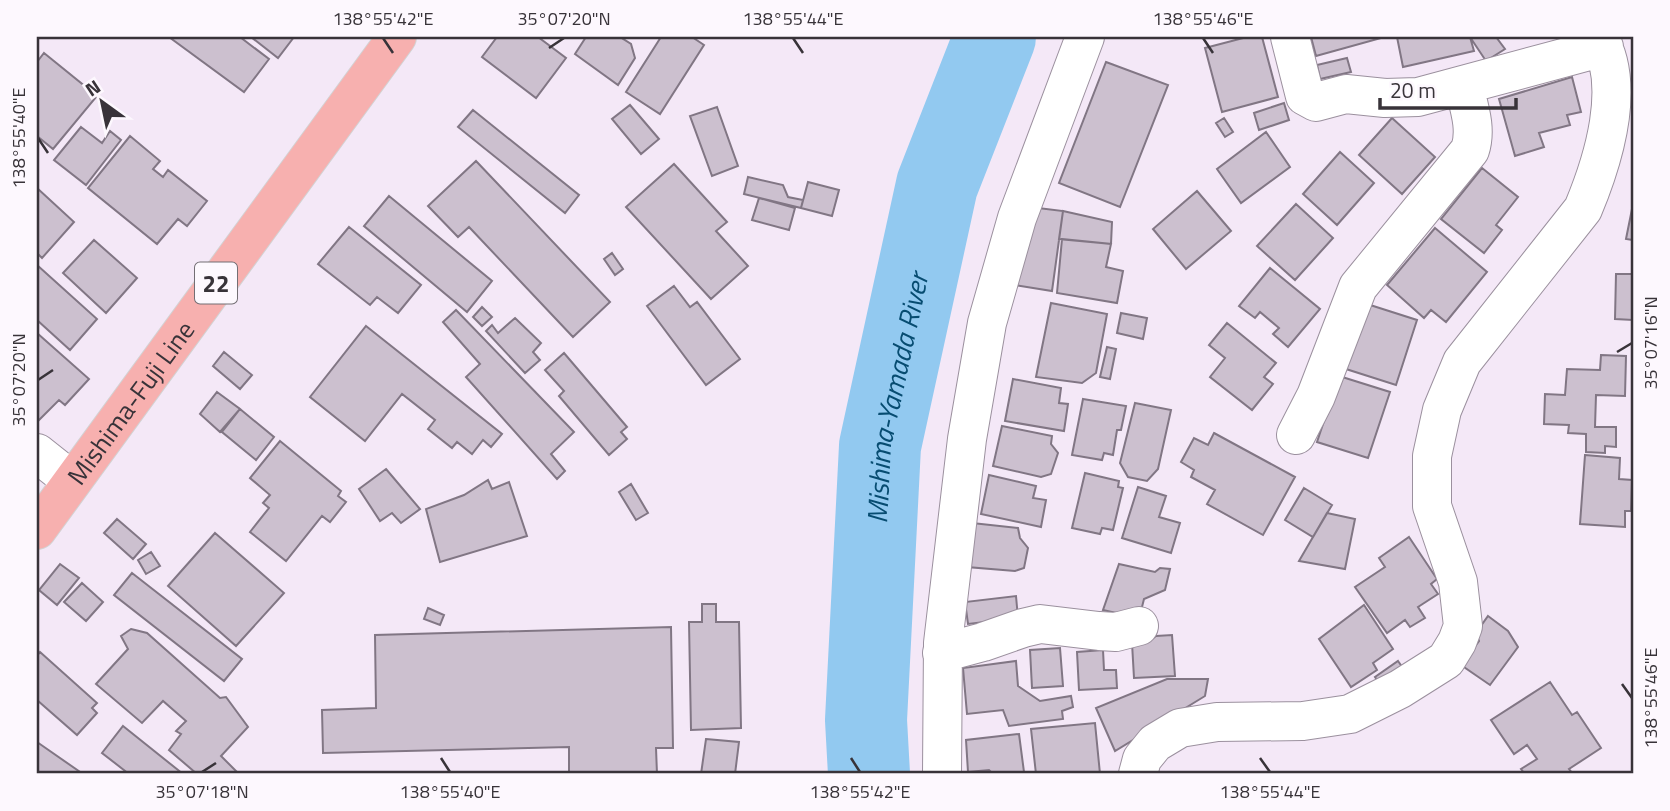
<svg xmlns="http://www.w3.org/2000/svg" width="1670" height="811" font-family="'Titillium Web',sans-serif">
<rect width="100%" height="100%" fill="#f4e8f7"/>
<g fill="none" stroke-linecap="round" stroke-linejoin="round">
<!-- river -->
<path stroke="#92c9f0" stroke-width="82" id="s1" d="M869,774L866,720L880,446L937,185L995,37"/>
</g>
<!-- building -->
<path fill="#ccc0cf" stroke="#817684" stroke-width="2" d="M169,37H240L269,59L244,92Z
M251,37H294L278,58Z
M497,37H538L566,58L536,98L482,57Z
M586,37H620L631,44L635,58L618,85L575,54Z
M661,37H692L704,45L660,114L626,92Z
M1247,37H1262L1278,97L1222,112L1205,48Z
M1311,37H1381V38L1316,56Z
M1397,37H1470L1474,51L1403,67Z
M1470,37H1496L1505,49L1486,61Z
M44,53L97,96L53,149L37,136V62Z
M1347,58L1351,72L1320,79L1317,65Z
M1106,62L1168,85L1120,207L1059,183Z
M1572,77L1581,112L1567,115L1570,125L1539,133L1544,147L1515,156L1499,99Z
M1284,103L1289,120L1259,130L1254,113Z
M630,105L659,139L641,154L612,119Z
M717,107L738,166L712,176L690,116Z
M473,110L579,195L565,213L458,127Z
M1224,118L1233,132L1225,137L1216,123Z
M1392,118L1435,157L1402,194L1359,155Z
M81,127L102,143L110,131L121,140L86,185L54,160Z
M1266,132L1290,167L1241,203L1217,169Z
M130,136L160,161L153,169L163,177L168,170L207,201L187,226L178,219L157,244L88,188Z
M1340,152L1374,183L1337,225L1303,194Z
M476,161L610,302L573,337L469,227L458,237L428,206Z
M674,164L727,222L716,231L748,266L711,299L626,207Z
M1482,168L1518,197L1496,225L1502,230L1484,253L1441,219Z
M748,177L783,185L788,197L803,200L801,208L744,194Z
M808,182L839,190L832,216L801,208Z
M37,188L74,222L42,258L37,253Z
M1197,191L1231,231L1186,269L1153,229Z
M389,196L492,281L467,312L364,226Z
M759,198L795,208L789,230L752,220Z
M1296,204L1333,238L1295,280L1257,246Z
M1633,204V240L1626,239Z
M1038,208L1063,211L1052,291L1015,285Z
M1063,211L1112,222L1111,244L1059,239Z
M349,227L421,285L398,313L377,297L370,305L318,264Z
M1435,228L1487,272L1446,322L1431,310L1424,318L1387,285Z
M1062,239L1111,244L1106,267L1123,271L1117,303L1057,293Z
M94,240L137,278L106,313L63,273Z
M612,253L623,269L615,275L604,259Z
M37,265L97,319L70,350L37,320Z
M1270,268L1320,309L1288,347L1273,334L1279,328L1260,312L1255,318L1239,306Z
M1616,274H1633V320L1615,319Z
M674,286L690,307L697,302L740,359L706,385L647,306Z
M1051,303L1107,314L1096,373L1082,383L1036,377Z
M1367,304L1417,320L1396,385L1346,369Z
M482,307L492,317L482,326L473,317Z
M456,310L574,432L551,454L565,471L557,479L466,377L480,364L443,322Z
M1121,313L1147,318L1143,339L1117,333Z
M515,318L541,343L533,352L540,360L525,373L486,331L492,325L498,333Z
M1227,323L1276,363L1264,377L1273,384L1252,410L1210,377L1225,358L1209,345Z
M366,326L502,434L491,447L483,440L472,454L457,442L452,448L428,429L435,420L402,394L365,441L310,397Z
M37,333L89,379L65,405L59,400L37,422Z
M1107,347L1116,349L1110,379L1100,377Z
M224,352L252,375L240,389L213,366Z
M564,353L627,427L621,432L627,439L609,455L559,396L564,391L545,370Z
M1601,355L1626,356L1625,396L1596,395L1595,427H1616V447L1605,446V453L1586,452V434L1568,433L1569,425L1544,424L1545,394L1565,395L1567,369L1600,370Z
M1339,376L1390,392L1368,458L1317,442Z
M1013,379L1061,388L1059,403L1068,404L1064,431L1005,421Z
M217,392L240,409L220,432L200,414Z
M1083,399L1126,406L1121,430H1117L1113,455L1104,453L1102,460L1072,455Z
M1135,403L1171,410L1158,469L1147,481L1128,477L1120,463Z
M240,409L274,437L256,460L222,432Z
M1002,426L1052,436L1051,444L1058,453L1051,474L1041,477L993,466Z
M1214,433L1295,477L1263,535L1207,504L1215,490L1191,477L1194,470L1181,462L1194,438L1208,445Z
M280,441L341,491L338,496L346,502L330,522L322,516L286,561L250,532L269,508L263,503L270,495L250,478Z
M1585,455L1620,458L1619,479L1632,480L1631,511H1625V527L1580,524Z
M386,469L420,509L401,523L392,513L380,521L359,489Z
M1085,473L1119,481L1118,487L1123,488L1113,530L1102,528L1100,534L1072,528Z
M989,475L1036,486L1033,498L1046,500L1041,527L981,514Z
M488,480L492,489L509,482L527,536L440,562L426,509L464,495Z
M631,484L648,513L636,520L619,492Z
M1138,487L1166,496L1159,517L1180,523L1171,553L1122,538Z
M1304,488L1332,505L1313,537L1285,520Z
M1327,513L1355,519L1345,569L1299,561Z
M117,519L146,544L133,559L104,533Z
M972,523L1018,528L1020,538L1028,548L1024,568L1015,571L967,567Z
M215,533L284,593L236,646L168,586Z
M1409,537L1437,579L1431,584L1438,594L1418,607L1425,618L1410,627L1405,620L1387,633L1355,587L1385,567L1379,558Z
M151,552L160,566L146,574L138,560Z
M60,564L79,578L57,605L39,590Z
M1119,564L1155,572L1160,568L1170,569L1165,590L1144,599L1141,611L1125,615L1103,610Z
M132,573L242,659L224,681L114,595Z
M82,583L103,602L86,621L64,602Z
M1016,596L1018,618L968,624L965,602Z
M702,604H716V622H739L741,728L691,730L689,622H702Z
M1364,605L1393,649L1373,663L1377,670L1351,687L1319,639Z
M428,608L444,615L440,625L424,619Z
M1488,616L1508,631L1518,647L1490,685L1461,665L1479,641L1476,633Z
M671,627L673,748H656L657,774H569V747L323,753L322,710L376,708L375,635Z
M131,629L147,633L220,698L226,697L248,727L221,756L239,774H197L169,750L181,734L176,731L186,721L163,701L142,723L96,684L128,649L121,636Z
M1172,635L1175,676L1134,678L1132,643L1148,642L1156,636Z
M1060,648L1063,686L1032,688L1030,650Z
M1103,650L1104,670H1116L1117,688L1079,690L1077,652Z
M40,652L97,703L92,708L97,713L77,735L37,700V656Z
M1016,661L1018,686L1040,701L1071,696L1073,707L1062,711L1063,719L1009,726L1003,710L967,714L963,668Z
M1398,661L1405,671L1382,687L1375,677Z
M1167,679H1208L1205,696L1115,751L1096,708Z
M1550,682L1572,715L1577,712L1601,748L1569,769L1573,774H1525L1521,769L1537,759L1527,745L1514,754L1491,720Z
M1095,723L1100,774H1036L1031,729Z
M123,726L183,774H129L102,753Z
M1019,734L1024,772L993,774L989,770L968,772L966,740Z
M706,739L739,742L735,774H701Z
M37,742L83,774H37Z"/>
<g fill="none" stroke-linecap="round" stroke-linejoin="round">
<!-- minor casing -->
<g stroke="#9b909e" stroke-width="40">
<path id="minor" d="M1290,37L1305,96L1316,102L1346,94L1385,98L1418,97L1604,47
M1296,435L1316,396L1358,287L1470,150C1477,129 1469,107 1464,86
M37,453L71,480
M942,653L983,642L1023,628L1040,624L1099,631L1116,632L1139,626
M942,774L943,643L967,439L987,323L1017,218L1085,37
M1138,774L1142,759L1155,743L1180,728L1217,722L1303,721L1350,714L1400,689L1446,660L1457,642L1463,626L1458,582L1432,506V456L1442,410L1462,362L1583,209C1603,161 1627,85 1598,37"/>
</g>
<!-- major casing -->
<g stroke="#d3d2d3" stroke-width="40">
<g id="major">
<path id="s2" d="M37,530L397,37"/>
</g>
</g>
<!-- minor -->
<use href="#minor" stroke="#fff" stroke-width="38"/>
<!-- major -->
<use href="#major" stroke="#f7b0af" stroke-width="38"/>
</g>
<!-- ticks -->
<path fill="none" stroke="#383339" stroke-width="2.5" d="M383,38L393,53M793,38L803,53M1203,38L1213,53M549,48L564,38M38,138L48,153M1617,352L1632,343M38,380L53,370M1622,684L1632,698M441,758L450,772M851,758L860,772M1260,758L1270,772M202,772L216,763"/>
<g text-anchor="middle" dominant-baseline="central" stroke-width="5" stroke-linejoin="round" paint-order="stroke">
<!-- shield labels -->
<rect fill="#fdf8fe" stroke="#736e74" stroke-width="2" x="195" y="262.5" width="42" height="41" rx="5"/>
<g font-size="24" font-weight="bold" fill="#383339">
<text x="216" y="283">22</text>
</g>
<!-- street labels -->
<g font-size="26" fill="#383339" stroke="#fdf8fe">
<text stroke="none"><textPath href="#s2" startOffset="158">Mishima-Fuji Line</textPath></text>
</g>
<!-- water labels -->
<g font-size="28" font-style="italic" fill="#074c71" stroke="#fdf8fe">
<text stroke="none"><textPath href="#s1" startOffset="378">Mishima-Yamada River</textPath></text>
</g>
</g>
<!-- border -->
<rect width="1670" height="811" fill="none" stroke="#fdf8fe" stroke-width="77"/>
<!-- north arrow -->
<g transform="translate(102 102) rotate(327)" stroke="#fdf8fe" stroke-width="5" paint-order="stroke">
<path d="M0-5L12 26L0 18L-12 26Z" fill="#383339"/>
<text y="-10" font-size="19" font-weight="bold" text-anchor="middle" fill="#383339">N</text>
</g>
<!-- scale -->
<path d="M1380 98v10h136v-10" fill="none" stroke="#383339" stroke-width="3.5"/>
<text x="1390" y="98" font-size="21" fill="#383339" stroke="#fdf8fe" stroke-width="5" paint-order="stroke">20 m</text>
<rect x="38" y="38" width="1594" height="734" fill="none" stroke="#383339" stroke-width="2.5"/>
<g font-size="18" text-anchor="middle" fill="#383339">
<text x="383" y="25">138°55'42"E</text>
<text x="564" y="25">35°07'20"N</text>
<text x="793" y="25">138°55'44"E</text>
<text x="1203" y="25">138°55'46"E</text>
<text transform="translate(19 138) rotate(-90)" y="6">138°55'40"E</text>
<text transform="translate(1651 343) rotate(-90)" y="6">35°07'16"N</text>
<text transform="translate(19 380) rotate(-90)" y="6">35°07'20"N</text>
<text transform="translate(1651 698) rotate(-90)" y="6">138°55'46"E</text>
<text x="202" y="798">35°07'18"N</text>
<text x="450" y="798">138°55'40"E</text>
<text x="860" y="798">138°55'42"E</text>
<text x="1270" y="798">138°55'44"E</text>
</g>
</svg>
